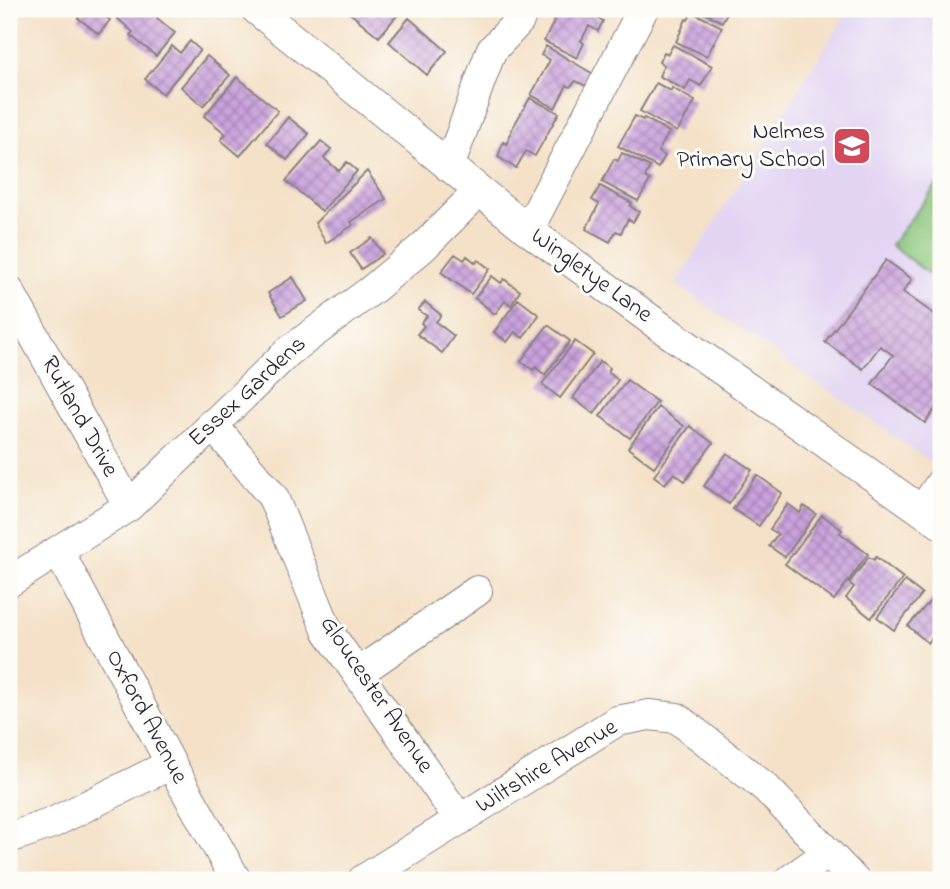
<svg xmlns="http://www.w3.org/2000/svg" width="950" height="889" font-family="'Indie Flower',sans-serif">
<defs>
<pattern id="building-cross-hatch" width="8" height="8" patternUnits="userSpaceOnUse" patternTransform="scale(1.75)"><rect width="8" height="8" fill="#caa2dd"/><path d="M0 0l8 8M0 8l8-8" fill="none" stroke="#a484b4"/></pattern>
</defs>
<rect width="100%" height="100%" fill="#fdfcf7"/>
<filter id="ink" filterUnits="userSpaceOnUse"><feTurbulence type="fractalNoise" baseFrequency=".0143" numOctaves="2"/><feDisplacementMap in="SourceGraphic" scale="14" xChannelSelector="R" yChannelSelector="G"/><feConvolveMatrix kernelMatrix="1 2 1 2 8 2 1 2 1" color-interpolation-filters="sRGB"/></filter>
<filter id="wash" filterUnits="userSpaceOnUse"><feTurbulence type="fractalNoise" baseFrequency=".00686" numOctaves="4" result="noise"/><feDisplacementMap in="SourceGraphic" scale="28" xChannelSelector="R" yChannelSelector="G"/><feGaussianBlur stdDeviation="1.57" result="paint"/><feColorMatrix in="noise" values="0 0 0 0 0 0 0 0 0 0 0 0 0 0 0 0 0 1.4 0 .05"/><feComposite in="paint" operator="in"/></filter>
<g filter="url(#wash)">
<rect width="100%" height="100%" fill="#f4e1c7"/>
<!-- built -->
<path fill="#e2d4f3" d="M849,9H941V469L676,284Z"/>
<!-- pitch -->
<path fill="#89c57b" stroke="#56745b" stroke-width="2" d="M941,179V259L929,274L891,245Z"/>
<g id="blocks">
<!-- building -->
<path fill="url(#building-cross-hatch)" d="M86,9H113L106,17L110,20L99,34L78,18Z
M124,9H157L161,12L157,18L175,33L156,56L130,35L133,32L117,18Z
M345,9H394L399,13L379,37Z
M569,9H580L594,16L582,9H600L596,17L603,21L598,31L589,26L581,41L584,43L577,58L544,41L560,10L567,13Z
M697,9H729L722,22Z
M692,12L722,27L707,56L676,42L686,19L688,20Z
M409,18L447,51L427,75L389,42Z
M190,41L200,50L163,94L145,79L172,46L180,53Z
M673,45L712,66L701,86L690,80L685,90L659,76L664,65L659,62L664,52L668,54Z
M546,46L595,75L588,87L576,81L570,87L567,85L555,108L531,95L550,60L541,55Z
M207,56L230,75L203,106L181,87Z
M237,77L278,111L240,156L221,140L226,134L204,116Z
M656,83L671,91L672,88L695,101L677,132L640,111Z
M530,98L559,113L535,156L526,151L516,168L498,157L503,142L507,144L513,127Z
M635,116L643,120L644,118L669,132L658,152L665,156L658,168L618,146Z
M288,117L309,134L287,160L267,143Z
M321,141L331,149L324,158L339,171L347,162L357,171L322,211L286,181Z
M622,153L650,167L645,177L650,180L638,201L602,182L614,159L618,161Z
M367,171L386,199L351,222L353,225L326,243L315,223Z
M600,186L632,203L630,206L639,212L633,222L628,219L621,233L616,231L610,242L586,229L599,204L592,200Z
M372,238L383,254L361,269L350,253Z
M455,254L464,260L467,256L476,263L478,260L490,269L471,294L441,272Z
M886,260L912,279L903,292L941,319V401L925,423L872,384L893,355L880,346L863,369L825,342Z
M492,276L501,283L504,279L520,291L511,305L505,301L495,314L475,298Z
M293,277L307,301L282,316L268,293Z
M518,299L539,315L523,338L515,332L507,342L494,332Z
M425,302L441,315L436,322L454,336L442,353L417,334L424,326L421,323L427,316L418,310Z
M548,325L570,341L545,375L535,367L533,370L521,361Z
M575,341L593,354L560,398L542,384Z
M600,361L610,368L608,372L618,380L594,414L573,398Z
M627,380L657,402L630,438L600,416Z
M658,407L684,426L654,467L628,448Z
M690,426L713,443L685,481L674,473L665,484L654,476Z
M727,453L752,470L729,504L704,486Z
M757,475L782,493L759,526L733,509Z
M788,504L800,513L804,506L816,514L785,557L769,546L778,534L770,529Z
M822,515L842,530L840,533L868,554L834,600L785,564Z
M869,557L874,560L876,557L903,578L871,618L846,598L854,587L849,583Z
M905,581L922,594L894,630L877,617Z
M937,593L941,596V627L928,643L908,626Z
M941,633V647L935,641Z"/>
</g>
</g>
<g filter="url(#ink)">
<use href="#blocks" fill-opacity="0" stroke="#8b8281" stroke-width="2"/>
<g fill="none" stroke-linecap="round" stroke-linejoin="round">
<!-- minor casing -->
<g stroke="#8b8281" stroke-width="32">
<path id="minor" d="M256,9L528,230L658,325L941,524
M449,167L491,51L519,21L523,9
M528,230L643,9
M9,291L129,506
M212,424L273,497L327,630L460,820
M922,511L941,483
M59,552L171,764L236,880
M9,582L129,506L288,352L373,289L423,247L479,191
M358,673L477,591
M9,838L52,823L171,764
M363,880L617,721L649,715L677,718L766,788L854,880
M790,880L828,853"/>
</g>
<!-- minor -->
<use href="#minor" stroke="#fff" stroke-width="30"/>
</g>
</g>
<!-- icons -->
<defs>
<g id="school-square" transform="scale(2.0125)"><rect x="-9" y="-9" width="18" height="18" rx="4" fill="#d1495b" stroke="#fdfcf7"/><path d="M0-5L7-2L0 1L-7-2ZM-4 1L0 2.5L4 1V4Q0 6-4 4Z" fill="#fff"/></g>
</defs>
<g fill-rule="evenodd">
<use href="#school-square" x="852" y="146"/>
</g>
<g text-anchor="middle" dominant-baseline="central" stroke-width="6" stroke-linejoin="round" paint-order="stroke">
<!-- poi labels -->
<g font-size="24" fill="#22223b" stroke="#fdfcf7" text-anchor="end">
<text x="825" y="132">Nelmes<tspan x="825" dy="28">Primary School</tspan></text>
</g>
<!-- street labels -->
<g font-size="24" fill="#22223b" stroke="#fdfcf7">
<text transform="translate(591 276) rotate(36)">Wingletye Lane</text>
<text transform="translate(248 392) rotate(-43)">Essex Gardens</text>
<text transform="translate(79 417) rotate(61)">Rutland Drive</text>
<text transform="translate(376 695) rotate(56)">Gloucester Avenue</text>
<text transform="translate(146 717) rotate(62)">Oxford Avenue</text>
<text transform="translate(547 767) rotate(-31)">Wiltshire Avenue</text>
</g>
</g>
<!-- margin -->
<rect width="950" height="889" fill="none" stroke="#fdfcf7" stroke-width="35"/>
</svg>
